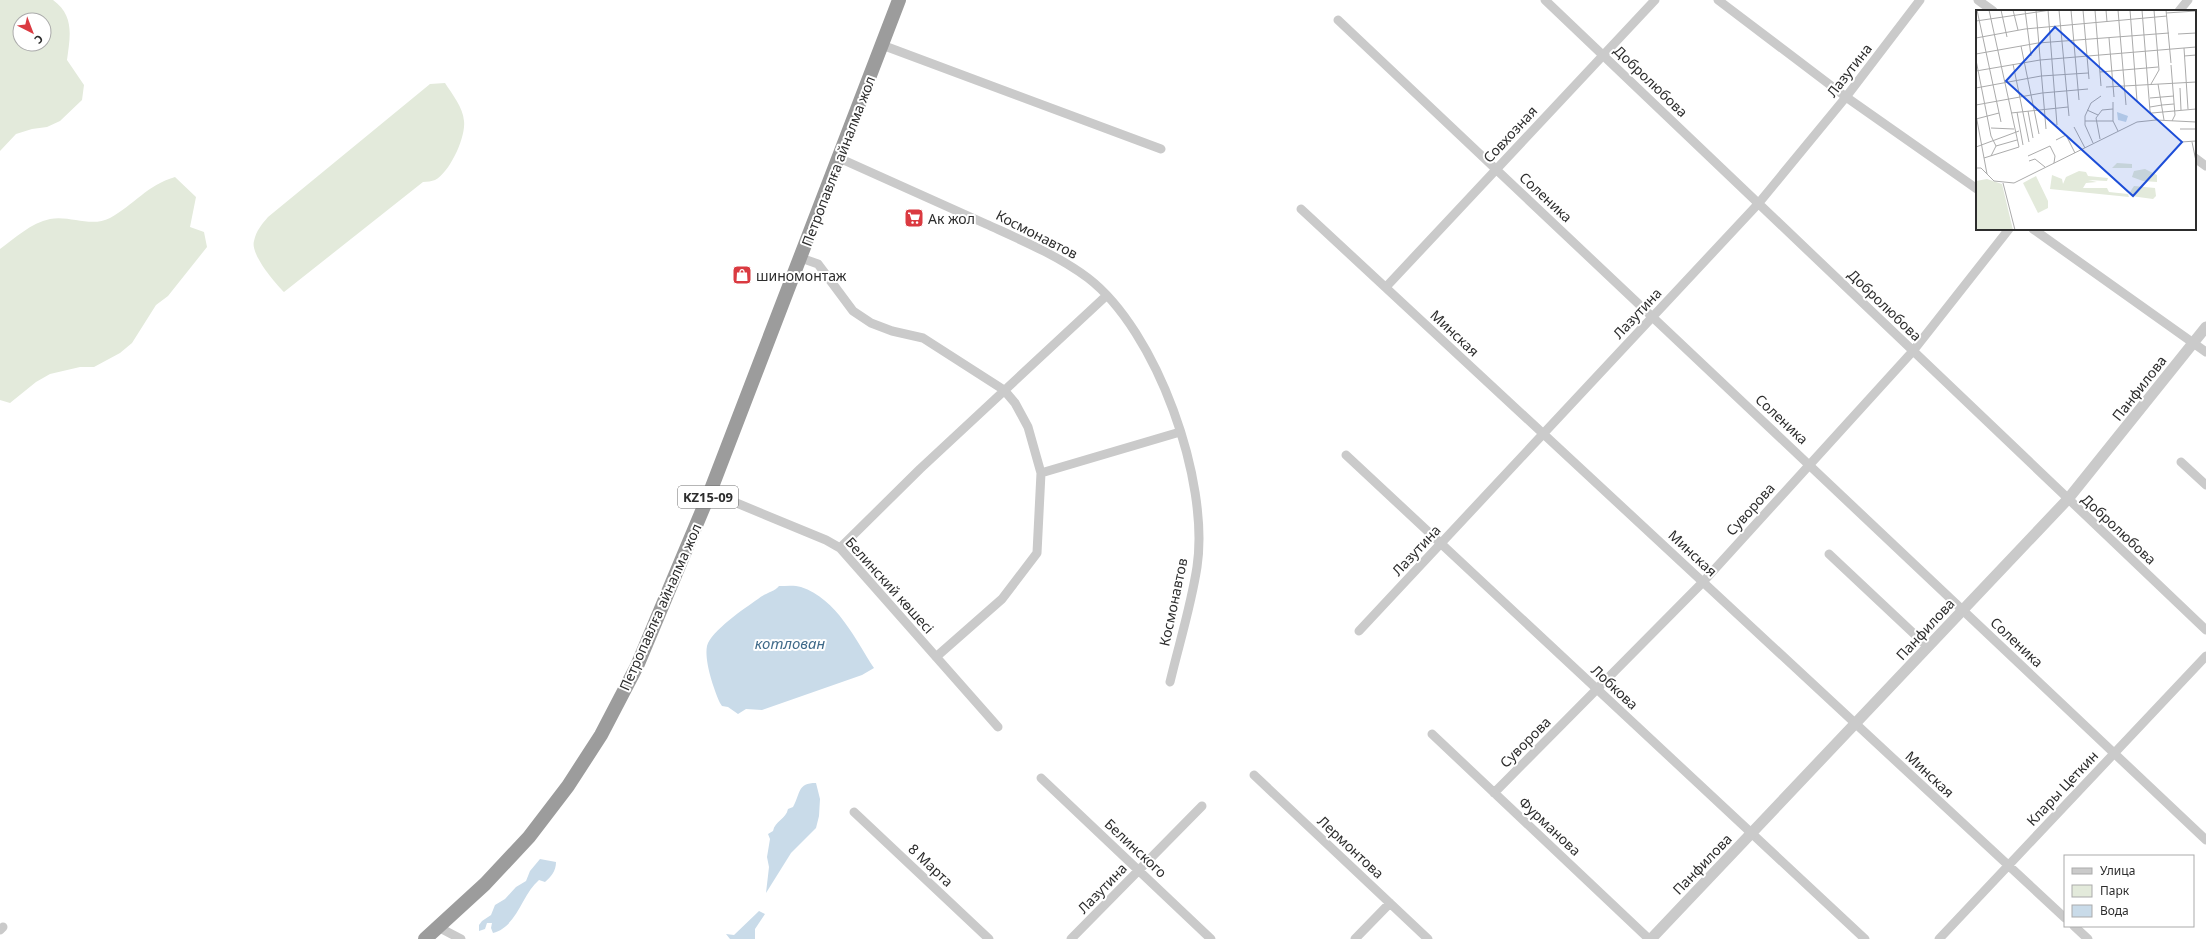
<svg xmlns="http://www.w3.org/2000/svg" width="2206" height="939" font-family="'Noto Sans',sans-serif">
<rect width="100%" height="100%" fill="#fff"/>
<!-- green -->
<path fill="#e3eadb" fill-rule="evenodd" d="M0,0H53C75,16 70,37 67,60L84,85L82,100L60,121L47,127L32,129L16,134L0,151ZM20,20H44V44H20Z
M445,83C452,94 463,107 464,121C466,137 450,172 435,180C432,181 427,182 423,182L284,292C275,283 250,254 254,241C256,231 262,224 268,217L430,84Z
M175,177L196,197L190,227L204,232L207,247L168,296L156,305L132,343L120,353L94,367H80L50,374L36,382L10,403L0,400V249C15,238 31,223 50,219C70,215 91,228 110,218C134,205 147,185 175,177Z"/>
<!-- water -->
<path fill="#c9dbe9" d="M779,586C786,586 795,585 801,587C837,599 855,639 874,668L862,675L762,710L746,709L738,714L728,707L722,706L720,703C714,690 704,661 707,646C711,631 745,608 758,599C765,593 774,592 779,586Z
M816,783L820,799L819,816L816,828L791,853L766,893L769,867L767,857L770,839L768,834L773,831C775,821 786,819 788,809L793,807C801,793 797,783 816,783Z
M540,859L556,862C556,871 551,877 545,882L539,880C522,894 517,927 493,933L491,928L492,923H487L485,929L479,931V925L482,921L491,915L495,905L505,899L516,887L526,881L530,871Z
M759,911L765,914L755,929V939H730L726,934L734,935Z"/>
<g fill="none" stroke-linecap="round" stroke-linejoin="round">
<!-- minor -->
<path stroke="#cacaca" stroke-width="9" d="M1545,0L2206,630
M1718,0L1846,97L1977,189
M1978,0L1993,11
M2179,11L2188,0
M1338,20L2206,840
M882,45L1161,149
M839,158C888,180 937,202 986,224C1021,240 1057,255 1088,278C1157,331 1210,481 1197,567C1191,606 1179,644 1170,682
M2195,158L2206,166
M1301,209L2065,918
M2033,229L2206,352
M801,258L818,264L853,311L871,323L892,331L923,338L1004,390L1015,403L1028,427L1041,473L1037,553L1002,599L936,657
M1386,287L1655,0
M1346,455L1865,939
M2181,462L2206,485
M1041,473L1180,432
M710,492L826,540L840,548L998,727
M840,548L920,469L1106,296
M1829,554L1928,647
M1359,631L1758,204L1846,97L1920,0
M1432,734L1649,939
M1254,775L1428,939
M1041,778L1211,939
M1494,793L1703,582L1913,351L2009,229
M854,812L989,939
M2074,926L2088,939
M438,927L461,939
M0,930L3,927
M1071,939L1202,806
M1355,939L1390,903
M1939,939L2206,656"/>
<!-- tertiary -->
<path stroke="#cacaca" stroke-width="11" d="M1651,939L2068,499L2206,327"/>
<!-- trunk -->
<path stroke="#9c9c9c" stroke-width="14" d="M425,939L485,884L529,837L568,786L601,735L637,666L710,492L899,0"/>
</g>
<!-- icons -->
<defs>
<g id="supermarket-square" transform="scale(1)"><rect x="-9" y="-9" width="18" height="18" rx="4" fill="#da3a41" stroke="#fff"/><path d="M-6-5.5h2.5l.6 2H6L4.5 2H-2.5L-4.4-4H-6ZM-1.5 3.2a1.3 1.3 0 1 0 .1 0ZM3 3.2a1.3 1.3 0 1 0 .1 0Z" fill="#fff"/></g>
<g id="shop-square" transform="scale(1)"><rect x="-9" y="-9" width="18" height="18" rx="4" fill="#da3a41" stroke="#fff"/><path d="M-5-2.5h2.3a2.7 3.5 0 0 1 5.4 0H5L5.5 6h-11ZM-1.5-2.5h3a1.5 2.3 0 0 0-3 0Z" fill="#fff"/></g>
</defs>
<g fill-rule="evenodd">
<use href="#supermarket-square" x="914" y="218"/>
<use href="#shop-square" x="742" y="275"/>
</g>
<g text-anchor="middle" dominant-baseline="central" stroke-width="4" stroke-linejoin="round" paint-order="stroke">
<!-- shield labels -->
<rect fill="#fff" stroke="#6c6c6c" stroke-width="1" x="678" y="486" width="60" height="22" rx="3"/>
<g font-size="13" font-weight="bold" fill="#2d2d2d">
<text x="708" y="497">KZ15-09</text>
</g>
<!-- street labels -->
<g font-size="14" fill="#2d2d2d" stroke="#fff">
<text transform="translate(1849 70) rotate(-52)">Лазутина</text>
<text transform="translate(1651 81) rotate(44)">Добролюбова</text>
<text transform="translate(1510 134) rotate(-47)">Совхозная</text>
<text transform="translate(838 161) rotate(-69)">Петропавлға айналма жол</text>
<text transform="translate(1546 197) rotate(43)">Соленика</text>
<text transform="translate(1037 234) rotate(27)">Космонавтов</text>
<text transform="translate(1885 305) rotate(44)">Добролюбова</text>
<text transform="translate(1637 313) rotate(-47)">Лазутина</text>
<text transform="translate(1455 333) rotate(43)">Минская</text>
<text transform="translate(2139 388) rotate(-52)">Панфилова</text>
<text transform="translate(1782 419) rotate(43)">Соленика</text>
<text transform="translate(1750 509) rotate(-48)">Суворова</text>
<text transform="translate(2119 529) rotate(43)">Добролюбова</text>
<text transform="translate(1416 550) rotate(-47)">Лазутина</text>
<text transform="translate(1693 553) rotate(43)">Минская</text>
<text transform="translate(890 585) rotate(48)">Белинский көшесі</text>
<text transform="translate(1173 602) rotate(-78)">Космонавтов</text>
<text transform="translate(660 607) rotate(-66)">Петропавлға айналма жол</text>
<text transform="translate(1925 629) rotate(-47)">Панфилова</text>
<text transform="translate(2017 642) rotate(43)">Соленика</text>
<text transform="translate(1615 687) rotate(43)">Лобкова</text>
<text transform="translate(1525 742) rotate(-45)">Суворова</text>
<text transform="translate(1930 774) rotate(43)">Минская</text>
<text transform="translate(2062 788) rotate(-47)">Клары Цеткин</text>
<text transform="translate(1550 826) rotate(43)">Фурманова</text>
<text transform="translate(1351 847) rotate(43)">Лермонтова</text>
<text transform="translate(1136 848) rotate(43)">Белинского</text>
<text transform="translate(1702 864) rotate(-46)">Панфилова</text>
<text transform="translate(931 865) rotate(43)">8 Марта</text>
<text transform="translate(1102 888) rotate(-46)">Лазутина</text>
</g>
<!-- poi labels -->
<g font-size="14" fill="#2d2d2d" stroke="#fff" text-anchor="start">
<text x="928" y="218">Ак жол</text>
<text x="756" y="275">шиномонтаж</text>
</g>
<!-- water labels -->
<g font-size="15" font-style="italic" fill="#416b8a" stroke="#fff">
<text x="790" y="643">котлован</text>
</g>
</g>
<!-- overview -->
<g transform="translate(1976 10)">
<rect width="220" height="220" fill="#fff"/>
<path d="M141,153L156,154V158H136ZM169,159L181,165V172L167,171L156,167L158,161ZM103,161L110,162L112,166L132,168L131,171L112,170L121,172L110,173L107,178H131L133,182L152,184L153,187L74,179L76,165L86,169L87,174L90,167ZM60,166L72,191V198L62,203L47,173ZM11,169L26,174L37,220H0V171ZM158,176L179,178L180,186L177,189L155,186L154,182Z" fill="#e3eadb"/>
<path d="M141,102L152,106L150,112L142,110Z" fill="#c9dbe9"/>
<path fill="none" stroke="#ababab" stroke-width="1" d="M1,0L25,112M25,0L31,27M37,0L42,20M49,0L55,46M60,0L70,119M72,0L81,115M83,0L93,106M95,0L103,90M107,0L113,69M119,0L125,76M130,0L131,12M142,0L150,95M154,0L161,91M166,0L174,101L180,110M190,0L195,53M190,3L220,1M0,11L75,0M202,24L220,23M0,28L49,19L191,6M133,28L138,87M45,36L63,124M208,38L212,99M0,44L62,33L193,23M208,46L220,45M0,50L15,126L20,136M37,54L53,132M195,55L199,105L196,111M0,61L64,50L220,37M124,62L182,57M175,74L183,60L178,0M182,74L188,110M130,77L220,72M0,78L65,66L112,63M204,78L205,100M174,88L198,86M137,92V111L142,121M0,95L66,83L112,79M186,95L198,94M174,97L186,95M111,100L122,105M52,101L57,128M41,102L47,135M35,103L92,97M176,103L220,99M0,105L11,164M0,109L23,103M109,111H137M98,117L109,138M15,118L38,119M204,119H220M124,129L120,108L126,100L137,99M80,130L90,125L99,143M205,132L220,131M216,132L220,151M117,133L109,115V106L115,93L125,86M0,137L43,121M15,146L20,136L41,130M52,146L74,136L79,146L78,153M8,148L43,137L13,0M53,151L59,149L69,157M0,158H5L18,171L38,173L161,112L180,110L220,112M27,173L39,220"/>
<path fill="#1d4ed8" fill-opacity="0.15" stroke="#1d4ed8" stroke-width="2" d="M79,17L206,132L157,186L30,71Z"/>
<rect width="220" height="220" fill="none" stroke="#2d2d2d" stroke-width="2"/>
</g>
<!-- legend -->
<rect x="2064" y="855" width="130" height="72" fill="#ffffff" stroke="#ababab"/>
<rect x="2072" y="868" width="20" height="6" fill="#cacaca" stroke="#ababab"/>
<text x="2100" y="875" font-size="12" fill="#2d2d2d">Улица</text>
<rect x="2072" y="885" width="20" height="12" fill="#e3eadb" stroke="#ababab"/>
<text x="2100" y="895" font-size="12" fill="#2d2d2d">Парк</text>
<rect x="2072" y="905" width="20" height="12" fill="#c9dbe9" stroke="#ababab"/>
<text x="2100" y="915" font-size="12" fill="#2d2d2d">Вода</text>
<!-- north arrow -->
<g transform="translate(32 32) rotate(138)"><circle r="19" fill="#ffffff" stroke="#ababab"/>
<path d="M0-3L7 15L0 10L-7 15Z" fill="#da3a41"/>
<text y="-6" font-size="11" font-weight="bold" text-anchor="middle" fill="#2d2d2d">С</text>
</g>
</svg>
